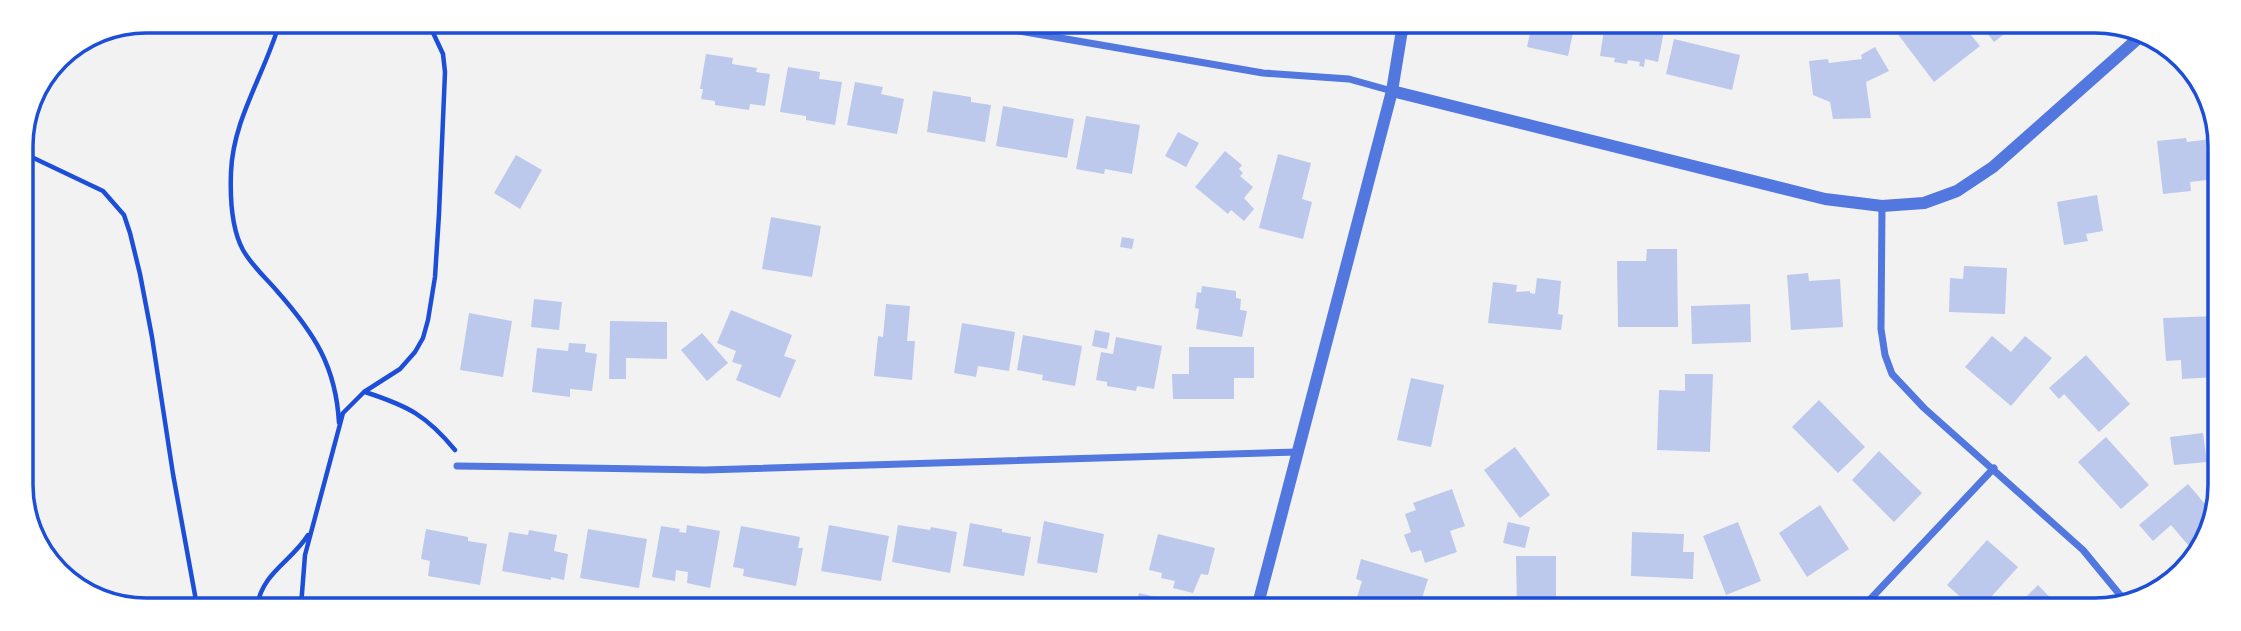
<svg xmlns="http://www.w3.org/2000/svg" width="2241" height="631" font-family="Commissioner,sans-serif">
<rect width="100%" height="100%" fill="#f2f2f2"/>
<!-- water -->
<path fill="#bfd3fe" d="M23,493L56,563L83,588L57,573L23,509Z"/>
<!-- building -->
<path fill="#bdc9ec" d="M1532,24H1575L1568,56L1527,47Z
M1605,24H1623L1664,31L1658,62L1645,59L1644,67L1639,66L1640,62L1628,60L1627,64L1614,62L1615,58L1600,56Z
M1908,25H1963L1980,46L1934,82L1897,33Z
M1981,25H2016L1994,42Z
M1674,39L1740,55L1732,90L1666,74Z
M1875,47L1889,71L1866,82L1871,118L1833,119L1830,102L1813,95L1809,61L1828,59L1829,63L1862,59L1861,55Z
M706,54L733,58L732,64L757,68L756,72L770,74L765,106L750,104L749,110L715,105V101L701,99L703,89H700Z
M788,67L820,72L819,79L842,82L835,125L806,120V116L780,112Z
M855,82L883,87L881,94L904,99L897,134L847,125Z
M933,91L971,97V102L991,105L985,142L927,132Z
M1003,106L1074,119L1067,158L996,146Z
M1086,116L1140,125L1132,174L1105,169L1104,174L1076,169Z
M1178,132L1199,143L1186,167L1165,156Z
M2186,138L2187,142L2211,139L2215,179L2190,182L2191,191L2163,194L2157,141Z
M1225,151L1242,165L1239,169L1243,173L1240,176L1253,187L1244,198L1254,209L1244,221L1231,210L1228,214L1195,187Z
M1278,154L1311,163L1302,199L1312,202L1303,239L1259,228Z
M516,155L542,170L520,209L494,193Z
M2097,195L2103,231L2086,234L2088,241L2064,245L2057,202Z
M771,217L821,226L812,277L762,269Z
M1122,237L1134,239L1132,249L1120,247Z
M1647,249H1677L1678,327H1618L1617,261H1646Z
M1964,266L2007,268L2005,314L1949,312L1950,278L1963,279Z
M1808,273L1809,281L1840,279L1843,327L1791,330L1787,275Z
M1537,278L1561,281L1558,314L1563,315L1561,330L1488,323L1493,282L1517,285L1516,292L1530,291V293L1535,294Z
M1202,286L1236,291V298L1241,299L1240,310L1247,311L1242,337L1196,329L1199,309L1195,308L1197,292L1201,293Z
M534,299L562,302L559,330L531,327Z
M886,304L910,306L907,341H915L912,380L874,376L878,336L883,337Z
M1750,304L1751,342L1692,344L1691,306Z
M731,310L792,335L784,356L796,360L780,398L736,380L742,365L732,362L736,351L717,343Z
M469,313L512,321L503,377L460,370Z
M2217,316L2216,377L2182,379L2181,360L2166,361L2163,318Z
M610,321L667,322V359L626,358V379H609Z
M962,323L1015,332L1009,371L978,366L976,377L954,373Z
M1095,330L1110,333L1107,349L1092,346Z
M702,333L728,363L707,381L681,350Z
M1023,335L1082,346L1075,386L1042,380L1043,375L1017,370Z
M1992,336L2011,352L2025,336L2052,358L2011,406L1965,367Z
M1116,337L1162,346L1154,389L1137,386L1136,391L1107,386V382L1096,380L1101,352L1113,354Z
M569,343L586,344L585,352L597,354L592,391L570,389V397L532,392L537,348L568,351Z
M1189,347H1254V378H1234V399H1173L1172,374H1189Z
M2086,355L2130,404L2099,432L2064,394L2059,399L2049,388Z
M1685,374H1713L1710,452L1657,450L1659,390L1685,391Z
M1411,378L1444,385L1431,447L1397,440Z
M1819,400L1865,447L1838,473L1792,427Z
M2203,433L2207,462L2174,465L2170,437Z
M2106,437L2149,485L2121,509L2078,462Z
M1515,447L1550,495L1520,518L1484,470Z
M1879,451L1922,493L1894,522L1852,480Z
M2188,484L2216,517L2194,552L2171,525L2153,541L2139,525Z
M1452,489L1465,526L1450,531L1457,552L1425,563L1421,550L1411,553L1404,535L1411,532L1405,514L1416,510L1413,503Z
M1820,505L1849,549L1807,577L1779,533Z
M1044,521L1104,534L1097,573L1037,563Z
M1508,522L1530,527L1525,548L1503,543Z
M1738,522L1761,581L1726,595L1703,536Z
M970,523L1002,529V532L1031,537L1024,576L963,566Z
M687,525L720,531L710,588L687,583L688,572L676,570L675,581L652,577L661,526L680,529L679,532L686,533Z
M829,525L889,536L881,581L821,571Z
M898,525L930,530L931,527L957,532L950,573L892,562Z
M741,526L800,537L798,548H803L796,586L743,576L744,569L733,567Z
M426,529L468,537V541L487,544L480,585L428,576L430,561L421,559Z
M588,529L647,539L639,588L580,578Z
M529,530L557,535L554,551L568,554L564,580L551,577V580L502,571L509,532L528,535Z
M1632,532L1684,534L1683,552H1694L1693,579L1631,576Z
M1158,534L1215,548L1208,575L1201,574L1193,593L1173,588L1175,581L1161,578L1162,573L1149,570Z
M1987,540L2018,567L1992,596L1999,602L1992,610H1975L1947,585Z
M1516,556H1556V609H1517Z
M1361,559L1428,579L1419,608H1368L1355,604L1362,581L1356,579Z
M2038,585L2062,610H2013Z
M1139,593L1177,602L1175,608H1135Z"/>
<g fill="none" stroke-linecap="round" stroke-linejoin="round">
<!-- path -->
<path stroke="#1d4ed8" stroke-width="4.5" d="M280,21C266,72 233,118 231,172C230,198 231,228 243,250C252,266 265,277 277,291C314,333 336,366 339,423
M21,152L103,191L124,215L130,233L140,274L152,337L173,474L197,606
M365,392C408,406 426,415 455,450
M257,606C263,572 291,562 308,535
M301,606L305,555L343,413L364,392L400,369L415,352L423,338L428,320L435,277L439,214L445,72L443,54L428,22"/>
<!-- minor -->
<path stroke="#5277de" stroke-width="7" d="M973,23L1263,73L1349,79L1392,91
M1882,206L1881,329L1885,355L1892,374L1924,408L2083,550L2125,601
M457,466L705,470L1298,452
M1861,609L1994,468"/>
<!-- tertiary -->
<path stroke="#5277de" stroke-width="12" d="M1392,91L1825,199L1882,206L1924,203L1957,191L1993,167L2143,34
M1257,608L1392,91L1403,24"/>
</g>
<!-- crop -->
<path d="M0 0H2241V631H0ZM146 33H2095A113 113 0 0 1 2208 146V485A113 113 0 0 1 2095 598H146A113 113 0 0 1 33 485V146A113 113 0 0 1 146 33Z" fill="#fff" fill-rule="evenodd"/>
<path fill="none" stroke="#1d4ed8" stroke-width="3.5" d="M146 33H2095A113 113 0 0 1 2208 146V485A113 113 0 0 1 2095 598H146A113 113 0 0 1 33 485V146A113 113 0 0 1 146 33Z"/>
</svg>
